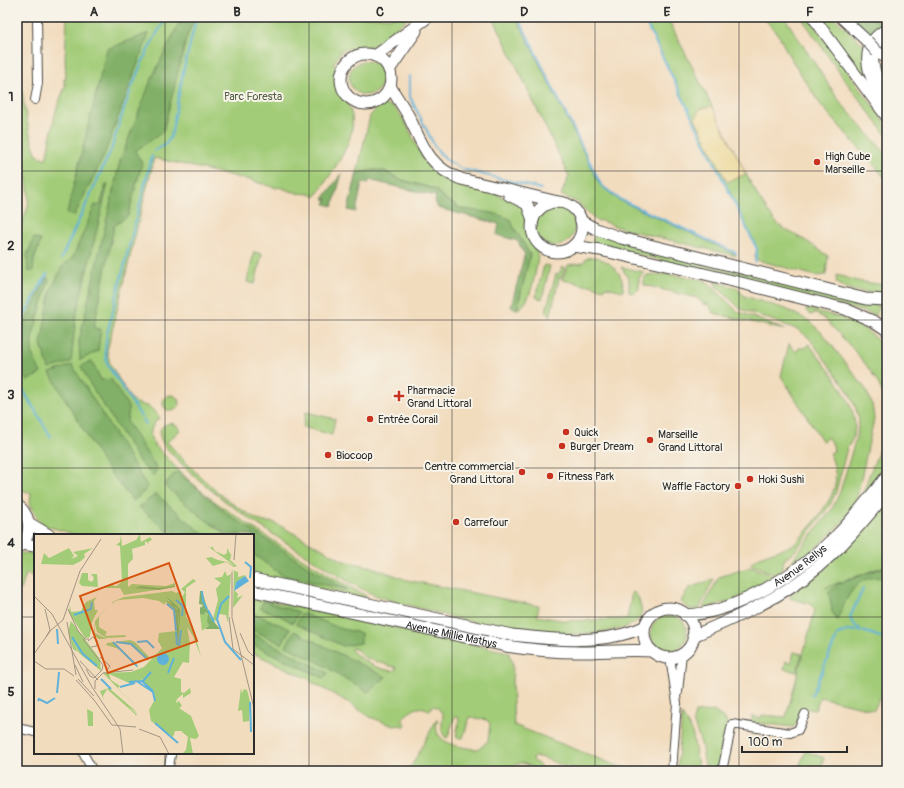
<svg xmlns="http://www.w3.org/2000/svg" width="904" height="788" font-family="Pangolin,sans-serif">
<rect width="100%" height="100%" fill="#f7f3e8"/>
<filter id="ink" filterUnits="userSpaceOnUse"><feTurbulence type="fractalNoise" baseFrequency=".025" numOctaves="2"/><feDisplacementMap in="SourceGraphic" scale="8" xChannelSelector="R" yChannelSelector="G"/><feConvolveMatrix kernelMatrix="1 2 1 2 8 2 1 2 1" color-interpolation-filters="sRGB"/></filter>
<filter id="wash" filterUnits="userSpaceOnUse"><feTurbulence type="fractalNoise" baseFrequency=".012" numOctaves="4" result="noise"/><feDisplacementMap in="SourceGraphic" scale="16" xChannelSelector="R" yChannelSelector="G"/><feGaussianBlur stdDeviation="0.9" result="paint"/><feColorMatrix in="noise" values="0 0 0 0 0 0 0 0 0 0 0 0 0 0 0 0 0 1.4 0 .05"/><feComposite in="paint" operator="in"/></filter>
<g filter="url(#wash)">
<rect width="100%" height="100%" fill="#f2dcbe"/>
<!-- green -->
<path fill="#a3cc78" stroke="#677c52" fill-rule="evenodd" d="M67,17H409L377,45L342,50L333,64L338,67C331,92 342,90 350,109C362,136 329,176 315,197L310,194L296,193L295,191L293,192L279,187L277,188L265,185L264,183L262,184L248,179L247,180L233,176L154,158L107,351L110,364L129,396L136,403L150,407L160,418C153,422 148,433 152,441C156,448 164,454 169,460C195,490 228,511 261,533C296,555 330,576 366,596L365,598L253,574V535H77L43,525L37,518L30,503L31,493L22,490L17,497V460L21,450L18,448L23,436L17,427V267L20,256L17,254V236L28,207L29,195L17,115V60C23,91 25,126 37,155L46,159L56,110L66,84H64V79H66L65,59Z
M493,17H516L600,185L619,200L735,254L736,256L620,228L599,220L598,222L578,203L561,195L569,176Z
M643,17H667L712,106L700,109L727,182L746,174L759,198L773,219L781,227L808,242L828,256L826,275L816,276L754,259L757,249Z
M763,17L785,18L840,102L887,155V180L820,104L788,54L779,36Z
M801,17H808L887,125V136L844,79Z
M817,17H833L864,45L883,104Z
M349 78a17 17 0 1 1 34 0a17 17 0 1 1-34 0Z
M387,105C406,108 415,152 429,166C447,185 473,186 496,194C506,198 515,202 524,207C528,218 525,223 527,233C530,242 537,248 538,257C536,270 531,306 517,309L530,255C524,242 515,232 509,219L462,209L448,201L434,189L399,179L385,171L374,170L357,173L370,116L378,107Z
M535 226a20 20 0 1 1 40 0a20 20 0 1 1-40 0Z
M595,233L863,303L879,306L876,315L592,243Z
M254,252L262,254L255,284L247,282Z
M595,257C609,260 626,275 623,291L606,287L604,289L592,286L591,284L589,286L576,283L575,281L573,282L562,280L568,265L583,263L587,258Z
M544,265L550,266L542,299L536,297Z
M563,267L565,268L561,278L558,277L559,279L550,317L546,311L556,274H558Z
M621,267L644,272L639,278V289L634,293L629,292V279Z
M665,274L705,280L737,311L785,330L713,313L709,305L703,304L697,298L644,285V279L647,275Z
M837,275L857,281L884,285L887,283V292C871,293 848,293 836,282Z
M714,282L736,287L744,296L786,309L811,322L823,334L865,388L872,404L874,419L854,511L819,545L789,569L795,556L832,509L840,492L857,434L859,420L855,406L848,391L810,339L799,330L741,309L716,286Z
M807,308L848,320L865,329L876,338L887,363V409C883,376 846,342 824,318L815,313L811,315L806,311Z
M789,344L796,352L799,348H805L809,344C827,369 873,417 847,448L836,492L830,505L796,550L784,560L780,573L777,575L750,564C762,552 782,552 796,543C808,530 832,502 835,485C837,475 834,464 830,454L834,451L833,445L827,437L823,442L781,376Z
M163 403a8 8 0 1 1 16 0a8 8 0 1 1-16 0Z
M306,412L335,419L332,435L303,427Z
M887,415C887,426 890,442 887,453C884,464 873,485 866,495L863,493C871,467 885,443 887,415Z
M171,423L178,426L180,430L167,442C193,471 226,504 261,521C265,523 269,522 273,522L344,561L372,567L407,580L539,606L537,616L567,621L627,619L632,592H633C638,595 639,600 640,604C649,625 618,630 602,632C543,639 483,626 426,610C410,605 390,601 375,595C353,586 332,571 312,559C261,527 211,496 170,452C161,444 152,426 171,423Z
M887,502V565L825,588L887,566V683L874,710L820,697L815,710L803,708L795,726L792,727L752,722V716L761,718L762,715L786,717L815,610L811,604L789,598L795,589L843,551Z
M25,553L35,554V576L26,574L21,590L17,589V554Z
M751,567L774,576L734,600L702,609L719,577Z
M714,579L699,609C691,610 686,609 681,601L689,588Z
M253,597L508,652L513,664L512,682L514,725L630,771H584L561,765L541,757H534L533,760L541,767L540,770H535L533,767L522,763L496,771H405L412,765L437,719L438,720C428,743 464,749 479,749L488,741L490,724L487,720L470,717L463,738H457C455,730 461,724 458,716H455L448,737L446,738C439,731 443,722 443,714L437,707L432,706L430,711C420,703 410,711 403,718V722L406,724L404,727L400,725L394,726L370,717L351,704L310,681L311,680L253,653ZM352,648L357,650L365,658L397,668L393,671C377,669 363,662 351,650Z
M651 633a18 18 0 1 1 36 0a18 18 0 1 1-36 0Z
M794,652L802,654L797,672L784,669L786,661L791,663Z
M714,711L726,720L727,729L719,771H706L701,743L693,721L695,713Z
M682,715L692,731L699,771H677Z
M806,751L824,758L819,771H797Z"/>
<!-- forest -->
<path fill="#82b068" stroke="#566e4a" d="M182,17H195L187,36L163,132L135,151L142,163L128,216L114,226L94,328L101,329L98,351L80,360L79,341L120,161L151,80Z
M844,17H867L887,23V27L870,40Z
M149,33L103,158L74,216L67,213L107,49Z
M374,170L385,171L399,179L434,189L448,201L462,209L493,213L510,219C515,232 524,242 530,255L517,309L511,307L525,253L523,252L518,241L497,235L499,224L438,208L435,201L436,196L369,180L368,184L362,183L356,212L348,210L357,173Z
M342,173L333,206L325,204L327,199H323Z
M106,184H108L76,316L71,362L49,369L41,344L51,290L62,267L73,257L95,205L100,206Z
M34,238L41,240L34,260L33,271H28L27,255Z
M47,277L49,280L32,338V354L41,373L27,381L18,366V336Z
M92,361L101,380L111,379L129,408L127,422L157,469L153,476L141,464L90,384L81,366Z
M72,365L148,488L133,501L104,465L50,373Z
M177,471L230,516L312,569L348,590L282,575L253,554V535H227L198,514L164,485Z
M156,494L204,535H172L139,507Z
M887,566V579C856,571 848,596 837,620L832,612L829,592L838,584Z
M263,601L299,612L293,623L277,614L260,608Z
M253,613L290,629L282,644L253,630Z
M302,613L342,629L361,633V643L343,646L296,624Z
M294,631L386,677L368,692L318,662L286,646Z
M253,634L328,673L324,678L253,645Z"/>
<!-- sand -->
<path fill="#eeda9e" stroke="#8c8264" d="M712,106L746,174L727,182L695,118L700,109Z"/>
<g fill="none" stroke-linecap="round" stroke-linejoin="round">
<!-- stream -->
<path stroke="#5eb2da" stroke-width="2" d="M518,17L601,185L619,199L736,253
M643,17L757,249L755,262
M196,21L199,17
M410,76V97L435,147L445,159L462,169L541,189
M111,150C125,104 140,57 167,17
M154,151L166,144L171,136L183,72L195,24
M61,259L110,152
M17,329L47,274
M17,380L51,437
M146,424L107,364L105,351L107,334L152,156
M860,629L853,624L850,617L863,589
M812,695L838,634C856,626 870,633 887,640"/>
</g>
</g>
<g filter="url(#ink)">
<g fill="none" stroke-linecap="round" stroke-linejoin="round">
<!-- minor casing -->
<g stroke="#494641" stroke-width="10">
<path id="minor" d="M35,100L38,83L37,17
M670,657L677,703L672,771
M678,692L682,653
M17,728L35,732
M83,753L93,771
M168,771L171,755
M722,771L732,724L790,733L798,730L805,714"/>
</g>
<!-- tertiary casing -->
<g stroke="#494641" stroke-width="13">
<g id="tertiary">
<path d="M813,17L887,117"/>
<path d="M841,17L867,41"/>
<path d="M877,52L887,58"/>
<circle cx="366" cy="79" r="25"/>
<path d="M375,56L428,17"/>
<path d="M389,70L416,31"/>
<path d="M390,86C396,96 402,105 408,115C422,143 428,167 461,179L558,202"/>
<path d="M509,195L527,204L533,220"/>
<circle cx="557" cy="227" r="25"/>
<path d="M581,221L596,229L621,238L866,299L887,300"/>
<path d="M573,246L600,250L709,275L845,309L875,322L887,330"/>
<path d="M17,505C32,516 33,537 17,548"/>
<path d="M29,523L49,535"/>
<path d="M22,544L35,546"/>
<path d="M253,579L512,635C555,640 604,645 644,627"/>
<path id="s1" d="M253,591L506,646C531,650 555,652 580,652C604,652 628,649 652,651"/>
<circle cx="669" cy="633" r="25"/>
<path id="s2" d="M685,615C738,614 802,570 838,534C856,516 871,495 887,476"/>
<path d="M693,636C733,619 774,601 809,574C839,551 863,522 887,493"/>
</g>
</g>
<!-- motorway casing -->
<g stroke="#494641" stroke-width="18">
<path id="motorway" d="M887,32C856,50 875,81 887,105"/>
</g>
<!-- minor -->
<use href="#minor" stroke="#fff" stroke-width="8"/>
<!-- tertiary -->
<use href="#tertiary" stroke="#fff" stroke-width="11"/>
<!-- motorway -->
<use href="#motorway" stroke="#fff" stroke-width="16"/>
<!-- tertiary-bridge casing -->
<g stroke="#494641" stroke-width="13" stroke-linecap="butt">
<path id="tertiary-bridge" d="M867,41L877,52"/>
</g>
<!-- tertiary-bridge -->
<use href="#tertiary-bridge" stroke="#fff" stroke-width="11"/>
</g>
</g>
<!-- grid -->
<path fill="none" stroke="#2b2b2b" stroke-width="1" stroke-opacity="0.55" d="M165,17V535M309,17V771M452,17V771M595,17V771M739,17V771M17,171H887M17,320H887M17,468H887M17,617H35M253,617H887M165,753V771"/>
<!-- markers -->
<g fill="#c8321e" stroke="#f7f3e8" stroke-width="1.5">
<circle cx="817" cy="162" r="4"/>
<path d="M397 390h4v4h4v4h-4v4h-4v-4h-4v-4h4z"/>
<circle cx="370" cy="419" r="4"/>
<circle cx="566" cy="432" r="4"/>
<circle cx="650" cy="440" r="4"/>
<circle cx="562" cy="446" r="4"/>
<circle cx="328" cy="455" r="4"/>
<circle cx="522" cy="472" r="4"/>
<circle cx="550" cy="476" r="4"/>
<circle cx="750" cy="479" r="4"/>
<circle cx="738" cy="486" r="4"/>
<circle cx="456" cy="522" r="4"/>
</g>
<g text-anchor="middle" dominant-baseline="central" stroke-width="4" stroke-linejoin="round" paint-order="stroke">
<!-- park labels -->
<g font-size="11" fill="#4f5b42" stroke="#f7f3e8">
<text x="253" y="96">Parc Foresta</text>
</g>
<!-- poi labels -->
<g font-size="11" fill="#2b2b2b" stroke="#f7f3e8" text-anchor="start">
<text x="825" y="156">High Cube<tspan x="825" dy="13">Marseille</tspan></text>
<text x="407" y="390">Pharmacie<tspan x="407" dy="13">Grand Littoral</tspan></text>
<text x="378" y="419">Entrée Corail</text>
<text x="574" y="432">Quick</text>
<text x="658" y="434">Marseille<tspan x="658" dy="13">Grand Littoral</tspan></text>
<text x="570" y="446">Burger Dream</text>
<text x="336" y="455">Biocoop</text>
<text x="514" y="466" text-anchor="end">Centre commercial<tspan x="514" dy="13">Grand Littoral</tspan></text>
<text x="558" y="476">Fitness Park</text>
<text x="758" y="479">Hoki Sushi</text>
<text x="730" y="486" text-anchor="end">Waffle Factory</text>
<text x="464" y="522">Carrefour</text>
</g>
<!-- street labels -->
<g font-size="11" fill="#2b2b2b" stroke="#f7f3e8">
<text stroke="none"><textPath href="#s2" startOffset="127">Avenue Rellys</textPath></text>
<text stroke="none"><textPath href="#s1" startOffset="203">Avenue Millie Mathys</textPath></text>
</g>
</g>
<!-- overview -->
<g transform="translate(34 534)">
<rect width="220" height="220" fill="#f2dcbe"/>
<path d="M106,0L107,8L116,3L118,6L114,8L115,10L111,7V11L98,15L99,25L94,30V53L98,50L132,52L141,49V53L90,61L86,54H70L80,49L79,52H83L88,47L86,12L82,11L86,8L87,1L88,12L102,6ZM172,11L177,14L178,12L181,17L190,21L193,19V14L197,21L198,18L196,26L203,32L200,33L192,28L179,32L172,24L177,23L184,26L193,28L201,32ZM35,14L40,22L37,25L44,22L39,18L59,14L50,20L51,23L47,27L39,31L7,30L10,19L15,24ZM197,36L204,38V43L211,41L214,45L211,42L202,48L200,56L204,60L203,64L209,61L199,74L200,38ZM191,37L193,42L197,40L194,89L192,81L185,80L186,73L182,85L184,88L179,85L184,66L182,55L187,49L180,44L188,43ZM48,39H54V46L58,48L60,44L57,40H63L64,53L48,52L45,49ZM159,45L162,47L152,54V82L162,104L167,123L159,102L153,93L156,109L155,129L149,128L140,143L147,145V158L150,159L156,154L157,159L149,164V160L143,165L142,169L145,167L148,172L145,174L157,182L165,202L162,205L156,204L159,220H148L152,216L154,203L147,197H141L139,203L117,187L115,176L121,165L120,159L109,149L111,145L95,149L75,140L77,146L86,152L84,154L106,177L69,139L97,138L110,133L128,114L124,107L125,99L142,97L140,76L131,68V71L125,67L109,64L85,66L79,68L80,71L78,68L90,63L138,57L142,59L147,57L148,63L150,65L148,63L151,58L147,55ZM63,63L60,67L61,76H64L58,88L56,103L51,104L35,79L36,71L37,78L47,77L52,68ZM74,72L65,83V93L73,98L71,102L91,101L92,103L72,104L63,98L61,90V99L73,105H65L60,101L61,87ZM170,78L174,80L175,91L168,97L166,80L170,81ZM37,87L66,125L67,137L45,119L38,105L44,118L39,115L34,97ZM96,106L101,108L115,123L114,127L97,110L81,108ZM80,108V109L104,132V134L85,115L72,111L73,109ZM75,154L104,179L94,173L103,180L100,184L102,186L100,184L102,181L73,155L69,162L70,166L66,157ZM207,154L208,159L210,155L213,156L216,167L215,187L209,188L208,176L204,177ZM53,175L59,178V192H54Z" fill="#a3cc78"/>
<path d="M141,50V52L140,53L125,56L101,54L107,52L125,54L140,52ZM166,57H168L176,83L186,95H171L175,91L173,88L174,80L171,78L170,81L166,80V72L167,74L169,71L165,70ZM132,62L146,75V93L143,74L140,72L143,76L145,95L144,113L141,75L131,66L139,71Z" fill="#82b068"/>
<path d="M211,42L215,47L200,57L202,48ZM123 125a6 6 0 1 1 12 0a6 6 0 1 1-12 0Z" fill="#5eb2da"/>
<path fill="none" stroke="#5eb2da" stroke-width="2" d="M211,28L217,33L216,44M168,57L169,67L173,75M195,62L187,70L183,85L191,108L207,126M142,66L149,72L148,82M133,70L140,76L142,97M174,76L180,88M40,81L57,75L58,68M23,95L24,110M142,98L143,111M38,103L49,120L63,132M79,108L103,132M82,108L97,110L112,124M103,108L113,107L120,114M145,112L147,96M134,139L140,124M67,145L77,155M109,147L117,138M95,148L108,147L119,157M104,148L119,158L121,167M86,153L101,149M23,159L25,138M4,167L5,165L13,169L21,164M216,168L217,198M121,189L144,209"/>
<path fill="none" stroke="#a29583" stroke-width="1" d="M200,26L202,0M198,38V84L220,174M0,62L18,80L58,153L86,195L89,220M11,75L16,96L12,103M34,75L44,97L51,105H55M195,83L199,115L220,131M33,88L42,141M206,99L214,117L220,123M49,105L69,131L68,136L60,144L56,142L52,135M54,107L59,103L63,106V112L57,113M0,120L17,96L29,86L46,37L67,5M66,123L76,132L72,137M0,127L12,135H30L40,142M46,127L64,146M41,131L49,148M44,145L60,162M42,146L60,166L78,191L102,193M61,155V147L69,139L99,136M105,195L126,203L135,220"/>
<path fill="#d5540f" fill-opacity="0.15" stroke="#d5540f" stroke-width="2" d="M135,29L163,107L74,139L46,62Z"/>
<rect width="220" height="220" fill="none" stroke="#2b2b2b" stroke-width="2"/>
</g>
<!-- margin -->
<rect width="904" height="788" fill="none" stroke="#f7f3e8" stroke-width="44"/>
<!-- scale -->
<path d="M742 746v6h105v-6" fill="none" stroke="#2b2b2b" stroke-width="2"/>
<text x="748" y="746" font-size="12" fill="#2b2b2b" stroke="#f7f3e8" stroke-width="3" paint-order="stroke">100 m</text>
<rect x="22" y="22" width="860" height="744" fill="none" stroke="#2b2b2b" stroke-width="1.5"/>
<g font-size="13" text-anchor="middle" font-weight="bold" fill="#2b2b2b">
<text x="94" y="16">A</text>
<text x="237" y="16">B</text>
<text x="380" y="16">C</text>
<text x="524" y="16">D</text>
<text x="667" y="16">E</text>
<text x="810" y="16">F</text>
<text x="11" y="101">1</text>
<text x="11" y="250">2</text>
<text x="11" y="399">3</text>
<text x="11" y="547">4</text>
<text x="11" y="696">5</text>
</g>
</svg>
